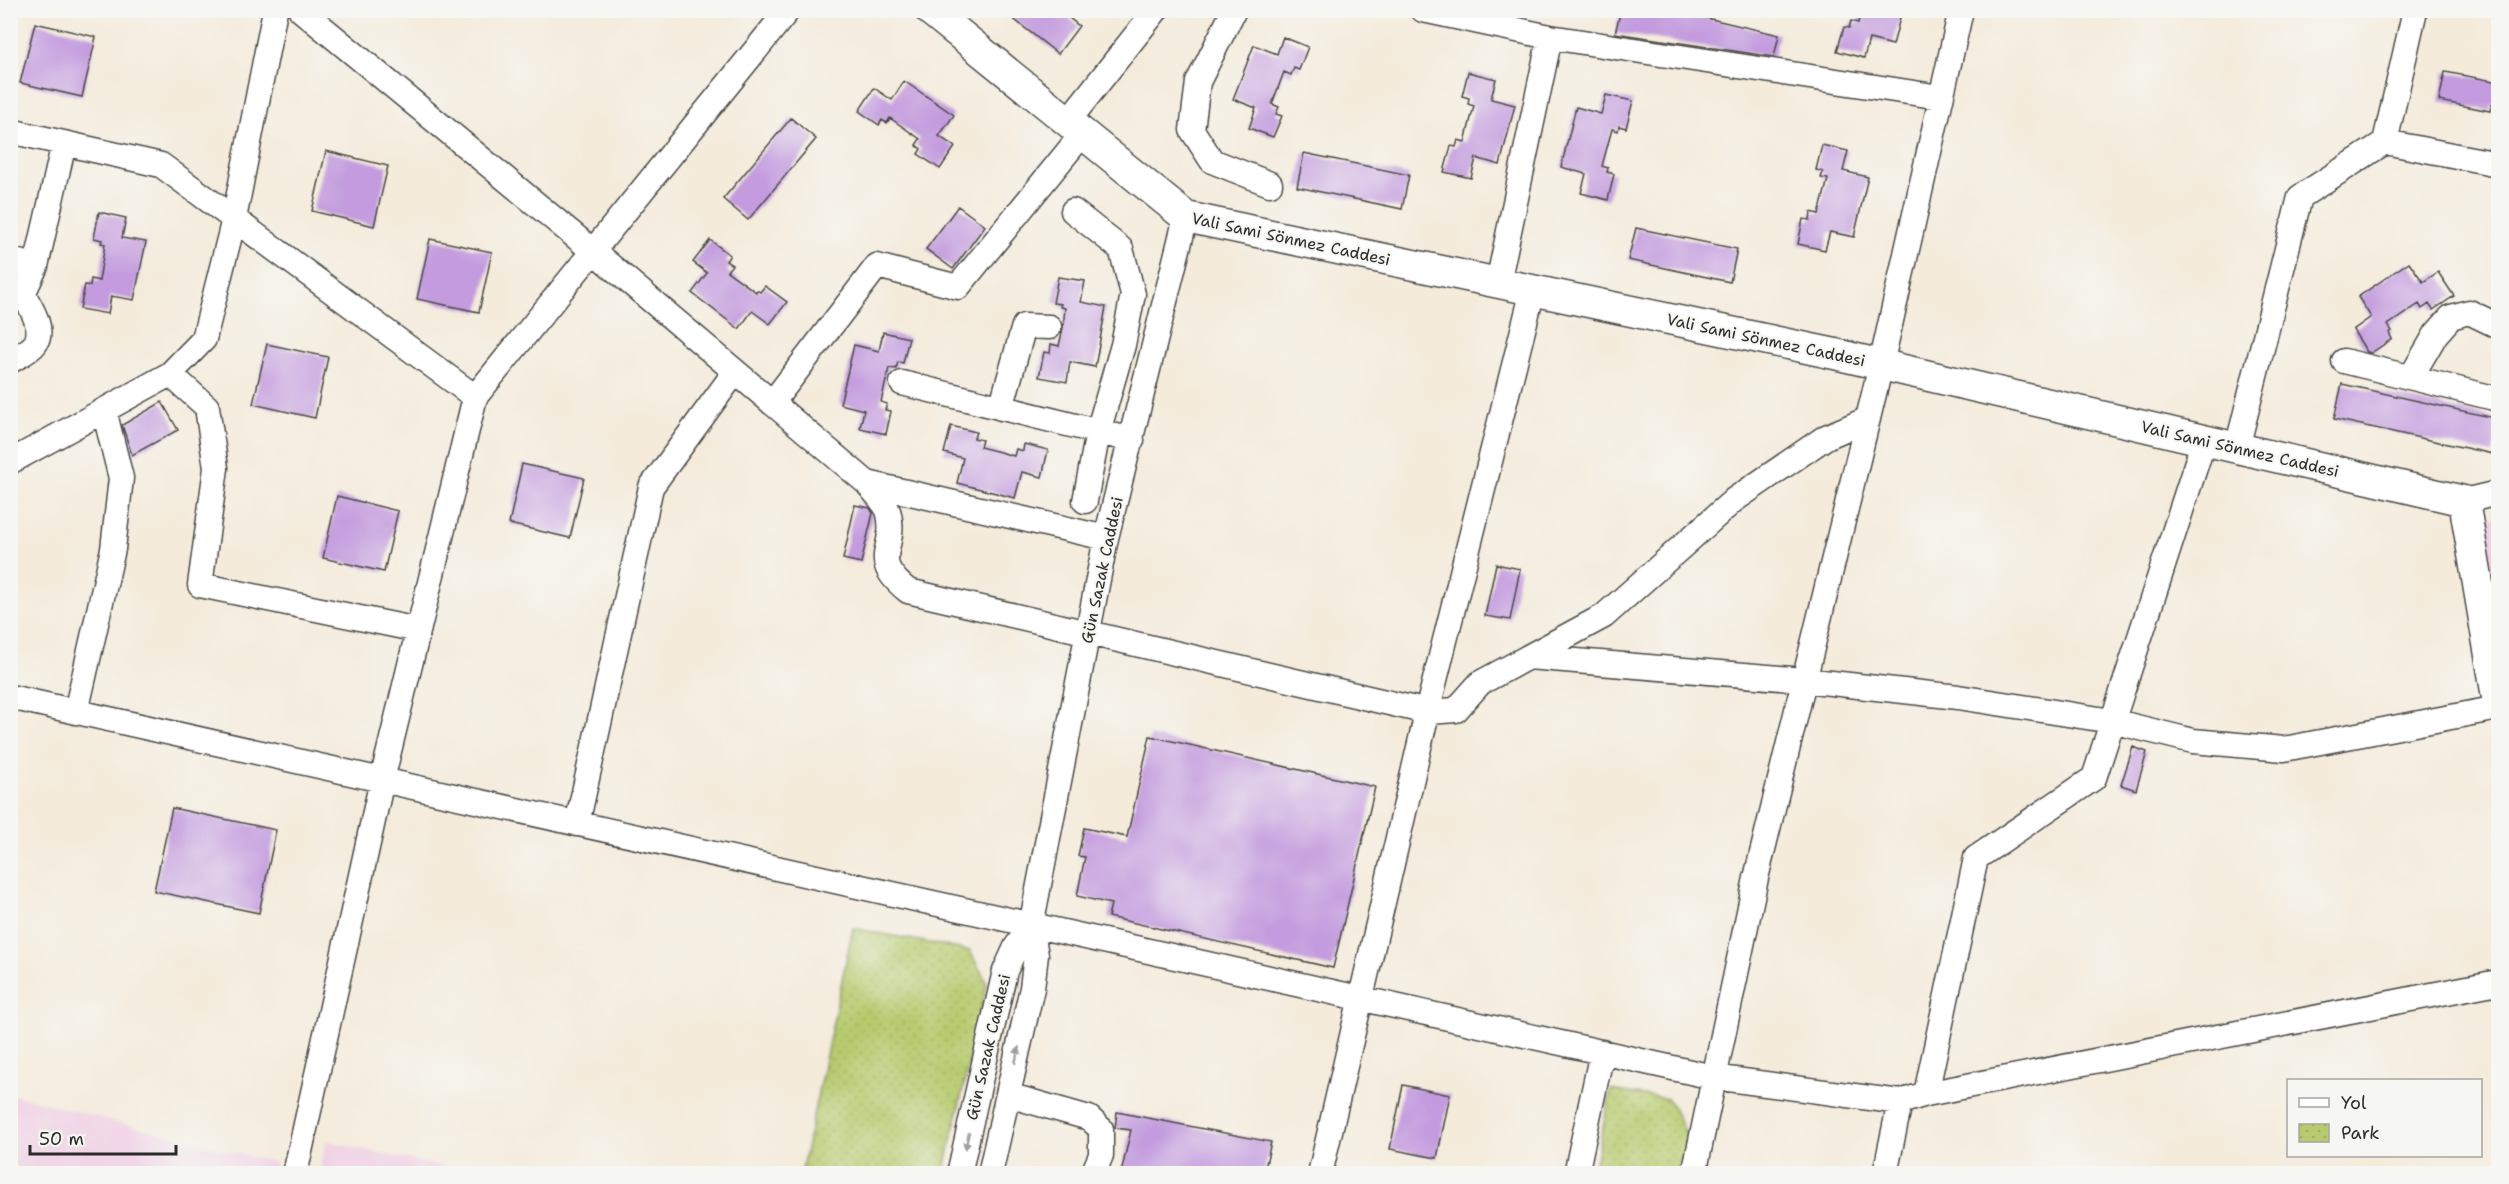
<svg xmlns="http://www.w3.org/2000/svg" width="2509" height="1184" font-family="'Shantell Sans',sans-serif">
<defs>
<pattern id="park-dots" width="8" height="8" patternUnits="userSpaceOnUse" patternTransform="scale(1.5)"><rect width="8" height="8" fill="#b8ca6e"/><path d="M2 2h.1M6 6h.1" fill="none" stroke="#9eae5f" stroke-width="1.8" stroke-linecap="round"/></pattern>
</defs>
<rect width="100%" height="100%" fill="#f6f6f2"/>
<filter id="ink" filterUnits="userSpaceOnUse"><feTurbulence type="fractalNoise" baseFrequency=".0167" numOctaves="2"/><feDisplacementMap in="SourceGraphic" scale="12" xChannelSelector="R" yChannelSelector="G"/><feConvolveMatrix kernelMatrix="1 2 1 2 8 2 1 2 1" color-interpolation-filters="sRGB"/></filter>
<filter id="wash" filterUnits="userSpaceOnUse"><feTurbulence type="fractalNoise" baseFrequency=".008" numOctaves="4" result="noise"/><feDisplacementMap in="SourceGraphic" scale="24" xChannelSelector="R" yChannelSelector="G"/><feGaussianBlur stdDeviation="1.35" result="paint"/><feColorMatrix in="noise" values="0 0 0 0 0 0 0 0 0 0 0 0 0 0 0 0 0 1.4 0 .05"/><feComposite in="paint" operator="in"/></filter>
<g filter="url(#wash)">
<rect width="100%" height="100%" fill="#f4ebdb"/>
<!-- built -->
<path fill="#f0d0e4" d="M2498,516V614L2481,520Z
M10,1094L276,1163L274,1173H11Z
M326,1141L471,1173H319Z"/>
<!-- park -->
<path fill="url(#park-dots)" stroke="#727a4c" stroke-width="1.5" d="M853,928L970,951L987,983L944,1173H801Z
M1611,1090L1668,1099L1688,1136L1678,1173H1593Z"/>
<g id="blocks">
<!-- building -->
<path fill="#c39bde" d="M1002,10H1059L1079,26L1058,54Z
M1621,10H1673L1779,35L1774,57L1615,33Z
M1868,10H1902L1893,45L1869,39L1864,58L1837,51L1844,27L1849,28L1851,21L1858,23L1860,14L1867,15Z
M35,23L96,37L82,97L20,83Z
M1283,37L1308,47L1299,70L1294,68L1291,75L1284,72L1272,104L1279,107L1276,114L1282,116L1273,137L1249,128L1256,108L1233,99L1254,45L1277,54Z
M1468,72L1496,79L1491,99L1515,105L1500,165L1476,158L1471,178L1444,172L1451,146L1456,147L1458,140L1465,142L1474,106L1468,104L1469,98L1462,96Z
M2445,72L2499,82V106L2491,105L2490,111L2439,101Z
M904,81L954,115L939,136L955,147L940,169L918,154L921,149L916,145L920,139L890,118L887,123L882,120L879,125L859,111L874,88L892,100Z
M1606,95L1633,101L1626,128L1619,126L1618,131L1612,129L1602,166L1608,168L1607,172L1614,174L1608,200L1581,193L1586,174L1561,167L1576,107L1601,114Z
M791,118L816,139L748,220L723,199Z
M1822,145L1848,151L1843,171L1868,177L1854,237L1830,232L1825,250L1798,244L1803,219L1810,220L1811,212L1819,214L1828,179L1821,178L1823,172L1816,170Z
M326,151L388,166L374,226L312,211Z
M1304,153L1409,175L1402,209L1297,187Z
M958,206L985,226L953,269L926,249Z
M99,212L126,218L122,238L146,242L134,300L111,296L108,314L80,309L85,285L90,286L91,279L99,281L105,244L101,243L102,240L94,238Z
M1636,228L1737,249L1730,282L1628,260Z
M430,239L492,252L479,312L417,299Z
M710,240L730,255L726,261L732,265L727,271L756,292L757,290L760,292L765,286L787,302L770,324L752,311L739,329L692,293L707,273L693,262Z
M2409,262L2423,282L2438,272L2454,296L2433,310L2429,304L2422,309L2419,304L2388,325L2392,331L2389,333L2392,339L2371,353L2367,352L2353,330L2371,317L2358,297Z
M1058,277L1085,281L1081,302L1106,307L1095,367L1070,362L1067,382L1039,377L1044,352L1050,353L1051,344L1059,346L1063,328L1065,308L1060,307L1061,304L1053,303Z
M883,332L909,338L903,363L898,362L896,369L889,368L881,402L887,404L885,410L891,411L886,434L860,428L864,410L840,404L854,345L879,351Z
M267,344L328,357L315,418L253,404Z
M2342,384L2499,419L2493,454L2334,419Z
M162,402L178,430L132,455L122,425Z
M951,426L976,432L974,438L982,440L980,447L996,451L1014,456L1016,449L1023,451L1024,444L1048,450L1042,477L1022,472L1015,498L957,483L963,458L944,453Z
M522,464L584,478L570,538L509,524Z
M337,496L398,511L384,572L323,558Z
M855,505L870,508L873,513L861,563L843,559Z
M1496,564L1520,569L1510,620L1485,616Z
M1150,736L1375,787L1333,968L1108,917L1111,904L1077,896L1085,857L1078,856L1084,828L1127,837Z
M2133,747L2147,752L2136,790L2121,785Z
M172,808L276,830L259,913L154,891Z
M1403,1085L1450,1095L1437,1158L1390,1149Z
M1117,1112L1271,1142L1264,1173H1121L1131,1130L1115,1128Z"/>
</g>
</g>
<g filter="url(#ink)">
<use href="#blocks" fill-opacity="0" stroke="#494845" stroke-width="1.5"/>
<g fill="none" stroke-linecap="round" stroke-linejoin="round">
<!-- minor casing -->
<g stroke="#494845" stroke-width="27">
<path id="minor" d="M301,10L593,251L867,483L1106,538
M1234,10L1198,82L1192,130L1212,161L1270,184
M1423,10L1550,37L1940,97
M1068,121L1156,10
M10,131L161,165L475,397
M2385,142L2498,164
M1073,211L1121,249L1133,294L1123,345L1098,432L1085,501
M10,260L36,266L64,143
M1498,283L1550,37
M10,361C17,357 30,351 35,344C45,330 31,307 23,294L36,266
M2344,361L2498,399
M170,374L207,407L216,468L200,585L418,630
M2411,377L2436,334L2451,317L2469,312L2498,326
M902,383L1132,440
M772,403L877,266L958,287L1083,133
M1001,408L1024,326L1049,327
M2237,448L2300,197L2385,142L2415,10
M10,462L170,374L204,339L234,219L275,10
M867,483C874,492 887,504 889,514C897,551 867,558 908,591L1428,712L1456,710L1480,683L1528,657L1804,680L1958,697L2112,721L2193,741L2284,749L2498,708
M2464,501L2498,493
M1528,657L1604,616L1734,500L1826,437L1868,419
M10,697L1713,1077L1900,1102L1926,1094L2498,982
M76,712L113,549L121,478L104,410
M577,824L651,487L735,372
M1926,1094L1976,858L2094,778L2204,440
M1008,1095L1089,1118L1101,1129V1155L1093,1174
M295,1174L382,780L475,397L788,10
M959,1174L1005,971L1016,947L1031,926
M990,1174L1032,988L1036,955L1031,926L1106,538L1186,217
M1320,1174L1430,700L1533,290
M1576,1174L1602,1052
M1694,1174L1756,878L1881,365L1961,10
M1885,1174L1900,1102"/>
</g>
<!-- major casing -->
<g stroke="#494845" stroke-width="33">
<path id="major" d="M930,10L1186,217L1835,354L2464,501L2498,703"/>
</g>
<!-- minor -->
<use href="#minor" stroke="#fff" stroke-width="24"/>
<!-- major -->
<use href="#major" stroke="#fff" stroke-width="30"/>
</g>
<!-- one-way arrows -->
<defs><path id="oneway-solid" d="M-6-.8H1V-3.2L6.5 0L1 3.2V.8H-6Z" transform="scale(1.5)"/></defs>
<g fill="#a0a0a0">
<use href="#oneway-solid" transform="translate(1017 1055) rotate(-77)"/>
<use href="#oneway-solid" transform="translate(967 1141) rotate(103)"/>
</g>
</g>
<g text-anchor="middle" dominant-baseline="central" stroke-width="4.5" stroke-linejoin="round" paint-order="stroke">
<!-- street labels -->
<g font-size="16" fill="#2b2b2b" stroke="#f6f6f2">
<text transform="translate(1291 239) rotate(12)">Vali Sami Sönmez Caddesi</text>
<text transform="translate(1766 340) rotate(12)">Vali Sami Sönmez Caddesi</text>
<text transform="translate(2240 449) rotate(13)">Vali Sami Sönmez Caddesi</text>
<text transform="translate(1102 570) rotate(-78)">Gün Sazak Caddesi</text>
<text transform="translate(988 1047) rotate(-77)">Gün Sazak Caddesi</text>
</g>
</g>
<!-- margin -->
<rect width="2509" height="1184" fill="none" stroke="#f6f6f2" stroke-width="36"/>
<!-- legend -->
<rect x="2287" y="1079" width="195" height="78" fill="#f6f6f2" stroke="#a5a5a2" stroke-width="1.5"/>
<rect x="2299" y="1098" width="30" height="9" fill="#ffffff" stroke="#a5a5a2" stroke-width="1.5"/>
<text x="2341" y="1109" font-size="18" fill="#2b2b2b">Yol</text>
<rect x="2299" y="1124" width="30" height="18" fill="url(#park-dots)" stroke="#a5a5a2" stroke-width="1.5"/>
<text x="2341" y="1139" font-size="18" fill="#2b2b2b">Park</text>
<!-- scale -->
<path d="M30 1145v9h146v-9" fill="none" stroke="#2b2b2b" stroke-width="3"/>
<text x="39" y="1145" font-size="18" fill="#2b2b2b" stroke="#f6f6f2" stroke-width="4.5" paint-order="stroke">50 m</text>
</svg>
